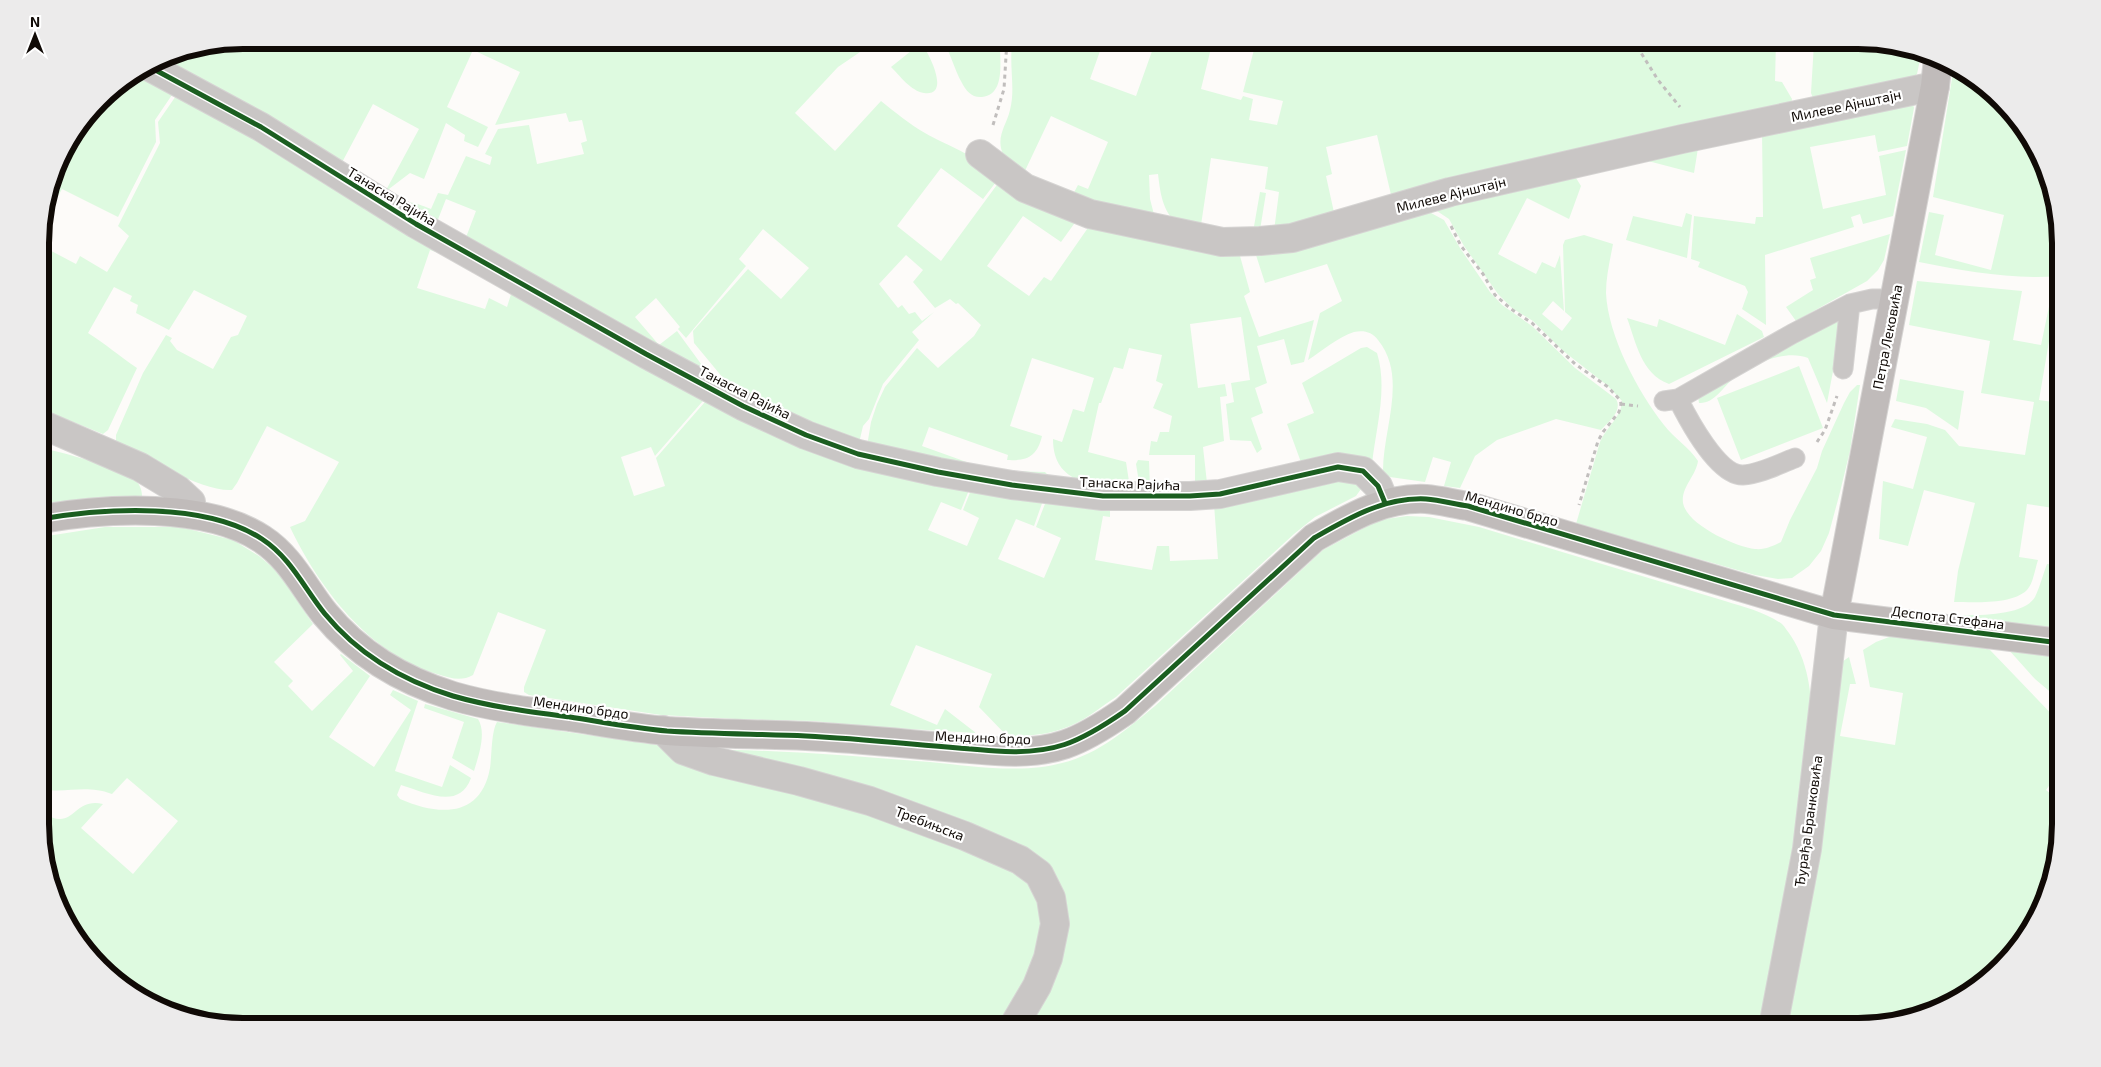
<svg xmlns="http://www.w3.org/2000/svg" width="2101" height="1067" font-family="'Exo 2',sans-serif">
<rect width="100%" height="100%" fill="#fdfbf9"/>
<!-- green -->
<path fill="#defae0" d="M243,40H864L869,46L838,67L795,113L835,151L881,101C895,112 909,124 925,133C944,145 990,159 996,182L983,199L941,168L897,226L941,261L999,182L1035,200L1079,217L1061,242L1023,216L987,266L1029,296L1044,277L1051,281L1092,222L1152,238L1240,256L1250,292L1244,296L1259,337L1314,320L1304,362L1291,365L1284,339L1257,346L1267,383L1255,388L1263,413L1251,418L1262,449L1257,453L1251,441L1230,440L1226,404L1234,402L1231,383L1250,380L1241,317L1190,324L1198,388L1225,384L1227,396L1220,397L1224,441L1203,447L1207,483L1233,479C1207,494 1169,489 1140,488L1136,464L1138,460L1149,461L1150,488L1195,486V455H1149L1151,441L1157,442L1160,432H1169L1172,416L1153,408L1163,384L1156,381L1162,355L1129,348L1123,369L1114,367L1101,403H1099L1088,452L1126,462L1130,488C1095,486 1053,485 1053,439L1062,442L1073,409L1084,412L1094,378L1032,358L1010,426L1042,436C1037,457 1027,461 1007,460L1008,455L929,427L922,446L1000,474L1002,471L1045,472L1050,477L1048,482C1028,485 874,458 867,446L871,422L877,404L885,387L917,348L938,368L974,336L981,325L958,303L956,304L950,299L935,308L913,282L923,270L906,255L879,284L898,308L902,305L909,314L915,312L922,321L934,312L912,332L919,340L883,384L869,419L863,426L859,443L854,447H847L787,421L733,390L694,343L693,331L748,269L781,299L809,268L763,229L739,259L746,266L686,338L678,329L680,327L656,298L635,317L659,345L677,331L704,368L708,378C618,332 531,280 443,232L465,240L476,211L446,199L435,227L396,205C408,199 418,204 431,209L438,193L448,195L466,156L490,165L492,157L485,154L498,129L529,125L537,164L584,154L581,143L587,141L582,120L569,122L566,113L495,125L520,72L473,50L447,107L488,127L478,147L464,141L465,135L446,123L424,179L410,173L385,192L419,129L373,104L338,170L247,113L153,63L165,55Z
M942,40H1000C999,57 1007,95 982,97C972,98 966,91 962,83C954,69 951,53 942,40Z
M1013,40H1104L1090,79L1136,96L1156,40H1213L1201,89L1241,100L1243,96L1253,99L1249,120L1277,125L1283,101L1243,92L1256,42L1248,40H1858L1921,55L1917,74L1910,80L1813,98L1811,93L1814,43L1776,41L1775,81L1782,82L1792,99L1791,104L1392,199L1377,135L1326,147L1332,174L1326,176L1335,217L1274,231L1279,192L1265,189L1268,167L1211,158L1201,225L1253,232L1260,192L1266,193L1260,230L1255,234C1243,233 1185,227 1178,223C1162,213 1160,190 1158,174L1149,175L1150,199L1156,222L1071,198L1078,185L1088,189L1108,142L1051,116L1023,175C1014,167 1003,159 1001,148C998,134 1007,123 1010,110C1016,87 1008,63 1013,40Z
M921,43C928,51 952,97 924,93C911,91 900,76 891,67Z
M1954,66L2019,120L2046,165L2059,216V276C2013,280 1965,271 1919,262L1929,212L1944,215L1935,255L1991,270L2004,215L1933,197Z
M141,70L176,89L155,120L156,142L118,217L62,189L40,229L61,153L109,90Z
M180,90L464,262L430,250L417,288L485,309L489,298L507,307L513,288L709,394L655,456L651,447L621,457L634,496L665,486L656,458L711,395L971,485L961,510L941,502L928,530L967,546L979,518L963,510L973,485L1045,495L1034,526L1016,519L998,559L1044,578L1061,538L1036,527L1048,496L1110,504V517L1103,516L1095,560L1152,570L1157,546H1169L1170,561L1218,559L1214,504L1318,477L1361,483V489L1356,496L1315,517L1294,534L1116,697C1099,708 1082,723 1062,729C1045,735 1026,736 1008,737L979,707L992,674L916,645L890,705L937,725L945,709L976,733L861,726L814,721L736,719L661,715L529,695L524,692V687L546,630L498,612L473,675C461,682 450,678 437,674C369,654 319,588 290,527L305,521L339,462L267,426L237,483L232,490C201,492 145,456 116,442V435L143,373L166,335L172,338L170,341L177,350L213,369L231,337L238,335L247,316L194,290L169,330L136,313L138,305L130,301L132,296L114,287L88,333C106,344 119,356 137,368L108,430L103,434L41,409L40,245L76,264L80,256L107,272L129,236L118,226L160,143L158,122Z
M1913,104L1914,108L1907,146L1878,152L1875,135L1810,147L1823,209L1886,195L1879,156L1906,150L1893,216L1863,224L1860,214L1851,217L1854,227L1765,255L1766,325L1742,309L1748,292L1745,286L1698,267L1700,262L1691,259L1694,216L1755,224L1756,217H1763L1762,130Z
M1699,142L1694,173L1648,161L1649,155Z
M1570,178H1576L1581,186L1569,219L1527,198L1498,254L1536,274L1542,262L1555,268L1560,255L1564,311L1553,301L1542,314L1562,331L1572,318L1565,312L1563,245L1565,240L1584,235L1613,244C1610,260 1606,277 1606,293C1608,336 1638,392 1664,425C1674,438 1689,447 1698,461C1696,476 1681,487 1683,503C1687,525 1736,547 1755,549C1765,550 1773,546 1781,542L1790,520L1817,468L1822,451L1844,403L1850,392L1857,385H1860L1850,451L1839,496L1829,533L1821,551L1809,566L1792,578L1778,579L1755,575L1576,524L1600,442C1606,428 1622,416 1622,401L1608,386L1562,350L1533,321L1512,308L1498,294L1464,246L1449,219L1434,209Z
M1420,207L1444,220L1460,248L1490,292L1502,305L1532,326L1575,368L1616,399C1623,411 1608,422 1601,430L1556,419L1497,440L1475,456L1460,488L1444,486L1451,462L1433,457L1425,482L1390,477L1383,471C1383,428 1408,377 1378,340C1372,332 1364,330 1354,332C1338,337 1322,351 1308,360L1320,313L1342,301L1327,264L1265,283L1255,252Z
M1686,213L1692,215L1687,258L1626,240L1633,216L1682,227Z
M1890,234L1884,260L1878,270L1867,281L1796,321L1786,307L1813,290L1810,280L1816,278L1810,258Z
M1917,281L2022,291L2013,340L2041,345L2051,297L2054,299V312L2039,400L2060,403V509L2027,504L2019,557L2038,560C2035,569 2033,584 2027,590C2012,605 1973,602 1954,602L1958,571L1975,503L1924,490L1908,546L1879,539L1883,481L1913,489L1927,437L1891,427L1895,419L1927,424L1945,430L1959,446L2025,455L2034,402L1981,393L1990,341L1909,325Z
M2060,299V338L2054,337Z
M1844,313L1827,403L1808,358C1785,349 1752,364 1733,379C1723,387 1714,404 1699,403L1698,396Z
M1737,314L1762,331L1764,337L1669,384C1641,374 1636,342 1627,318L1657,327L1659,319L1725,345Z
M1367,347L1377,353C1388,389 1376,427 1372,464L1302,465L1287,424L1314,413L1302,383L1361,348Z
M1799,366L1823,428L1741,460L1717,398Z
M1900,379L1964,391L1958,430L1926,408L1896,401Z
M41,448C61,452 119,467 134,479C139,483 142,489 142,496L138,499L41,507Z
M1407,516L1429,517L1479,527L1725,601C1744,607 1765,612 1782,624C1785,627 1788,632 1791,636C1811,667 1812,701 1812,736L1764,1027H1024L1060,889L730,750C797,751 863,757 930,762C970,766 1023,774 1062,763C1099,754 1127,729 1155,706L1323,550L1379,520Z
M105,527H180L233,540L259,556L278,572L313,624L274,662L293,681L288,686L312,711L353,671L340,655L341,654L370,676L329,737L374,767L411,710L390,695L393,690L418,701L395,771L442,787L450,765L471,778C459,811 425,792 401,785L397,795L400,799C439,816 481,818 490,768C492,755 491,732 497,722L664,746L845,802L989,856L1031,884L1041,910L1042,926L1037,956L1001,1027H243L153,1006L82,947L55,902L42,851V812C75,834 71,797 103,804L81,828L133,874L178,821L127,778L112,794C84,784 67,794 42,789L41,537Z
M2047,564L2060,566V633L1930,615C1954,614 2021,621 2035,597C2040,587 2043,574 2047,564Z
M1897,634L1963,639L1990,650L2061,724V769L2046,790L2061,802V825L2040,914L2011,958L1971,993L1923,1016L1871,1027H1780L1839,664L1849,657L1856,684H1850L1840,736L1895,745L1903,693L1870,687L1863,650L1876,642Z
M2008,649L2061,651V701L2035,679Z
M425,704L478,719C487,733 478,757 474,771L452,758L464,722L424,708Z"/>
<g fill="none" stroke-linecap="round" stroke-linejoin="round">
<!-- lane casing -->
<g stroke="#d6d4d3" stroke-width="21">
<path id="lane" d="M1843,369L1850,304
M1678,399C1688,419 1718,476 1743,475C1760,474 1779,464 1795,458
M1664,401L1678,399L1792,334L1850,304L1872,299H1894"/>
</g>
<!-- street casing -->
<g stroke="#d6d4d3" stroke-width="30">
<path id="street" d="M148,66L261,127L416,224L646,354L743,406L806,435L858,454L938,472L1012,485L1103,496H1190L1220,494L1338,467L1363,471L1378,486L1385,503
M980,154L1025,188L1090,214L1222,242L1260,241L1292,238L1450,192L1682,139L1935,86
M41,424L140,467L178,490L191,502L192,514
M663,730L683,750L714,761L799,781L870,801L965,836L1020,860L1039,874L1051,898L1055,924L1048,958L1037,986L1013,1027
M1773,1027L1807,849L1834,615"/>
</g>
<!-- secondary casing -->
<g stroke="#d6d4d3" stroke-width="30">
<path id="secondary" d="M41,519C106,508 206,502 262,539C291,558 304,588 325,614C358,654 404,681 453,696C491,707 531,712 570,717C602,722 634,728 667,731C713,734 760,734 806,736C869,739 933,747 996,751C1053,755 1079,743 1125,711L1314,538C1349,518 1384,497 1426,499C1440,500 1454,504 1468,506L1834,615L2060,643
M1834,615L1935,86L1938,59"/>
</g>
<!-- path -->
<path stroke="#c1bebd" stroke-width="3" stroke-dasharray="4 4" stroke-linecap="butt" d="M1633,40L1658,80L1680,107
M993,125L1004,89L1007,40
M1451,226L1461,246L1483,274L1495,295L1511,309L1532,323L1575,364L1608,387L1620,400L1621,404L1619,412L1603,432L1598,441L1579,505
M1621,404L1638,406
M1817,442L1825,430L1837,396"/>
<!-- lane -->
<use href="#lane" stroke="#c9c6c5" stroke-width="19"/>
<!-- street -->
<use href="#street" stroke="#c9c6c5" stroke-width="28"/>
<!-- secondary -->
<use href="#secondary" stroke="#c0bbba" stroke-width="28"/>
<!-- cycleway casing -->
<g stroke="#fff" stroke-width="8">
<path id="cycleway" d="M148,66L261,127L416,224L646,354L743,406L806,435L858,454L938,472L1012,485L1103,496H1190L1220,494L1338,467L1363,471L1378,486L1385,503
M41,519C106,508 206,502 262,539C291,558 304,588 325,614C358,654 404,681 453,696C491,707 531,712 570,717C602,722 634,728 667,731C713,734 760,734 806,736C869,739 933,747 996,751C1053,755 1079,743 1125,711L1314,538C1349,518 1384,497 1426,499C1440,500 1454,504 1468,506L1834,615L2060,643"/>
</g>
<!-- cycleway -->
<use href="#cycleway" stroke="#1b5e20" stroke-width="5"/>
</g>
<g text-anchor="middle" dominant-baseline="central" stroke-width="4.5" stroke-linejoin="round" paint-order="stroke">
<!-- street labels -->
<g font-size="14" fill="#100a06" stroke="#fff">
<text transform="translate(1846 105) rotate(-12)">Милеве Ајнштајн</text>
<text transform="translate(1451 194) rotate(-14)">Милеве Ајнштајн</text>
<text transform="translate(392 196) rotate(31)">Танаска Рајића</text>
<text transform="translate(1887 337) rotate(-79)">Петра Лековића</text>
<text transform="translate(745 392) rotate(27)">Танаска Рајића</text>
<text transform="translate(1130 483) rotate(2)">Танаска Рајића</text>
<text transform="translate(1512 508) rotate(16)">Мендино брдо</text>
<text transform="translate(1948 617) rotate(7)">Деспота Стефана</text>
<text transform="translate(581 707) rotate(8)">Мендино брдо</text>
<text transform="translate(983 737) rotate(2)">Мендино брдо</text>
<text transform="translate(1808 821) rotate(-82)">Ђурађа Бранковића</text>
<text transform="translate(930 823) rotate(21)">Требињска</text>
</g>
</g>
<!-- crop -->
<path d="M0 0H2101V1067H0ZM243 49H1858A194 194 0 0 1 2052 243V824A194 194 0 0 1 1858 1018H243A194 194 0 0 1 49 824V243A194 194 0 0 1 243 49Z" fill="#ecebeb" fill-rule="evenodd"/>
<path fill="none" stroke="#100a06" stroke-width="6" d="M243 49H1858A194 194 0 0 1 2052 243V824A194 194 0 0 1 1858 1018H243A194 194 0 0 1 49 824V243A194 194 0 0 1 243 49Z"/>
<!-- north arrow -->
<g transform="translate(35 35)" stroke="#ffffff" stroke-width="4" paint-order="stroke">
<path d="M0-4L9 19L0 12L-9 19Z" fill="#100a06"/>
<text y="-8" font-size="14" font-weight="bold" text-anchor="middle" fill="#100a06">N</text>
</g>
</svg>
